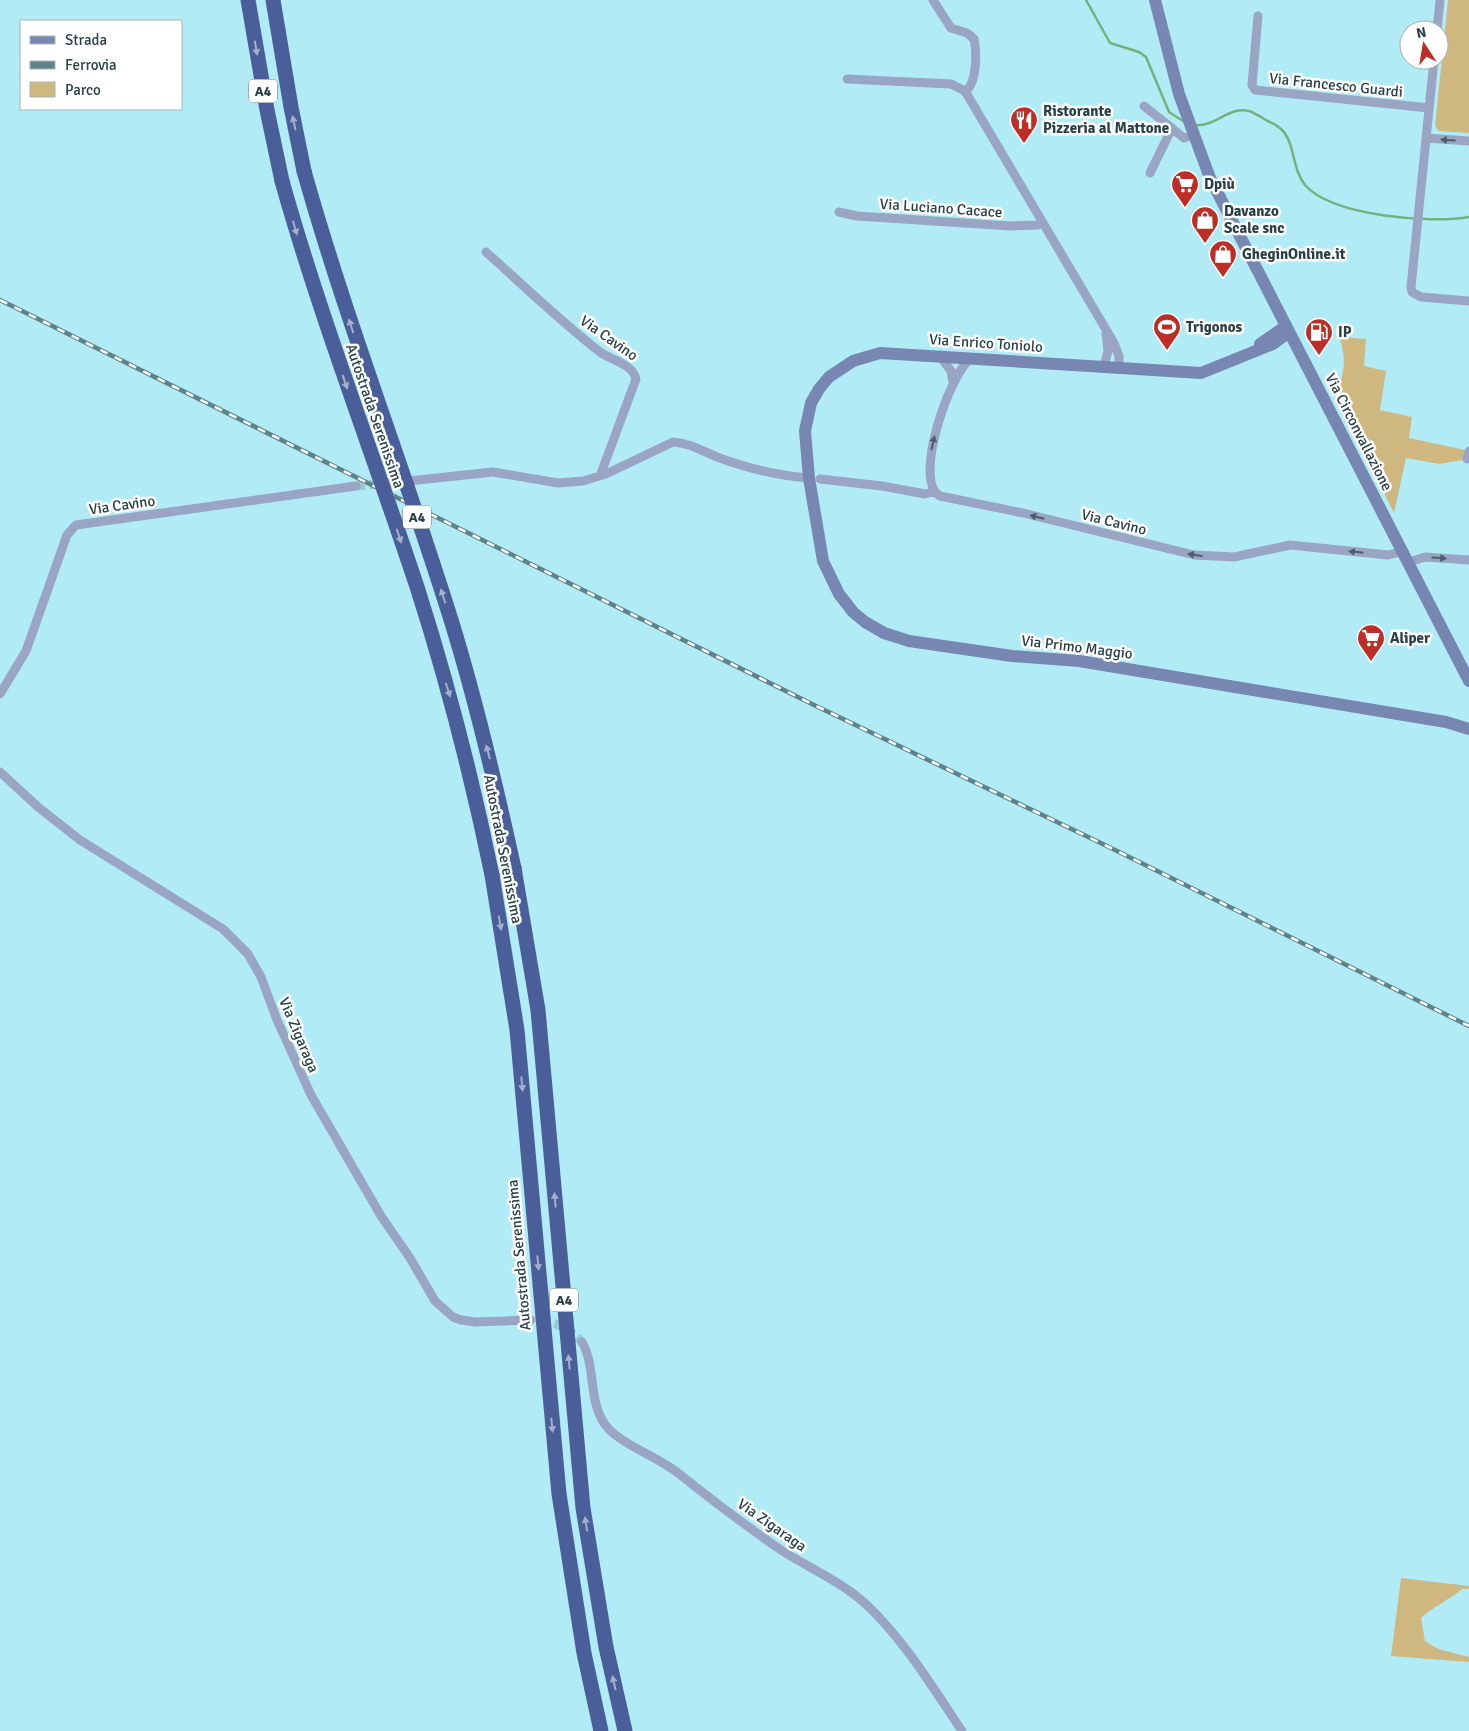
<svg xmlns="http://www.w3.org/2000/svg" width="1469" height="1731" font-family="Signika,sans-serif">
<rect width="100%" height="100%" fill="#b1ecf6"/>
<!-- green -->
<path fill="#cfb880" d="M1448,0H1469V133L1439,131L1435,126Z
M1339,337L1366,339L1364,366L1386,371L1380,410L1412,417L1409,438L1465,450L1463,460L1439,464L1406,458L1394,513L1336,397C1343,375 1348,359 1339,337Z
M1401,1578L1469,1586V1589H1462C1449,1600 1434,1606 1421,1618L1425,1641L1438,1649L1469,1657V1662L1391,1656Z"/>
<g fill="none" stroke-linecap="round" stroke-linejoin="round">
<!-- stream -->
<path stroke="#73b17d" stroke-width="2.5" d="M1086,0L1110,43L1139,52L1146,57L1169,112L1183,121
M1195,125C1215,127 1229,106 1249,111C1255,113 1261,117 1266,120C1271,123 1278,125 1282,130C1295,143 1292,169 1305,185C1332,216 1431,224 1469,217"/>
<!-- street-tunnel -->
<path stroke="#96cad3" stroke-width="9" stroke-dasharray="9 4.5" stroke-linecap="butt" d="M356,486L386,483
M541,1320C560,1324 569,1329 582,1342"/>
<!-- street -->
<path stroke="#99a5c2" stroke-width="9" d="M933,0L951,28L967,33L974,39C977,53 977,83 965,92
M1258,16L1252,85L1255,90L1429,108
M1437,30L1440,0
M1434,60L1411,287L1412,292L1421,297L1469,301
M847,79L951,84L965,91L1114,343L1119,356V367
M1144,106L1184,138L1194,135
M1426,138L1469,141
M1150,173L1172,128
M839,212L857,216L1010,226L1038,225L1041,222
M486,252C524,286 560,321 600,352C611,360 633,364 636,379L600,476
M940,356L951,371L953,383
M971,358C950,373 912,481 940,496L1023,513L1194,555L1234,557L1290,545L1388,555L1404,551
M1104,366L1108,351L1106,333
M1467,459L1469,451
M820,479L882,486L925,494L934,491
M389,483L493,472L558,483L583,481L606,474L673,442C690,443 702,451 717,457C747,468 777,476 809,478
M1409,562L1425,557L1469,560
M0,694L26,651L67,535L76,525L356,486
M0,772L38,807L80,840L223,929L248,954L261,977L277,1020L311,1095L381,1216L410,1258L435,1301L453,1317L461,1320L476,1322L531,1320
M582,1342C597,1368 587,1405 608,1428C623,1445 658,1457 678,1473C712,1500 747,1527 784,1552C813,1570 844,1583 869,1607C906,1643 933,1688 962,1731"/>
<!-- secondary -->
<path stroke="#7787b2" stroke-width="12" d="M1155,0L1179,94L1210,178L1469,681
M1289,332L1273,344L1201,373L880,353L853,361L829,377L819,389L811,403L805,431L809,478L823,561L839,594L853,612L865,622L884,633L909,641L1012,656L1079,661L1446,722L1469,729
M1260,344L1286,326"/>
<!-- highway -->
<path stroke="#4a5f9a" stroke-width="15" d="M248,0L267,110L282,181
M273,0L291,107L304,171
M514,868L538,1010L583,1508L606,1647L625,1731
M492,875L517,1030L559,1494L584,1653L601,1731"/>
<!-- rail casing -->
<g stroke="#5e838a" stroke-width="4.5">
<path id="rail" d="M0,300L814,705L1111,848L1469,1026"/>
</g>
<!-- rail -->
<use href="#rail" stroke="#fff" stroke-width="2.5" stroke-dasharray="8" stroke-linecap="butt"/>
<!-- highway-bridge -->
<path stroke="#4a5f9a" stroke-width="15" d="M304,171C347,324 405,471 452,623C477,704 496,786 514,868
M282,181C321,320 373,453 418,590C448,684 472,778 492,875"/>
</g>
<!-- one-way arrows -->
<defs><path id="oneway-solid" d="M-6-.8H1V-3.2L6.5 0L1 3.2V.8H-6Z" transform="scale(1.25)"/></defs>
<g fill="#a4afcc">
<use href="#oneway-solid" transform="translate(256 48) rotate(80)"/>
<use href="#oneway-solid" transform="translate(294 123) rotate(-102)"/>
<use href="#oneway-solid" transform="translate(295 228) rotate(74)"/>
<use href="#oneway-solid" transform="translate(351 326) rotate(-108)"/>
<use href="#oneway-solid" transform="translate(345 382) rotate(71)"/>
<use href="#oneway-solid" transform="translate(399 536) rotate(71)"/>
<use href="#oneway-solid" transform="translate(443 596) rotate(-108)"/>
<use href="#oneway-solid" transform="translate(448 690) rotate(73)"/>
<use href="#oneway-solid" transform="translate(488 752) rotate(-105)"/>
<use href="#oneway-solid" transform="translate(500 923) rotate(80)"/>
<use href="#oneway-solid" transform="translate(522 1084) rotate(85)"/>
<use href="#oneway-solid" transform="translate(555 1200) rotate(-95)"/>
<use href="#oneway-solid" transform="translate(538 1263) rotate(85)"/>
<use href="#oneway-solid" transform="translate(569 1362) rotate(-95)"/>
<use href="#oneway-solid" transform="translate(552 1425) rotate(84)"/>
<use href="#oneway-solid" transform="translate(586 1524) rotate(-99)"/>
<use href="#oneway-solid" transform="translate(614 1683) rotate(-103)"/>
</g>
<g fill="#4b5f6a">
<use href="#oneway-solid" transform="translate(1448 140) rotate(-177)"/>
<use href="#oneway-solid" transform="translate(933 443) rotate(-77)"/>
<use href="#oneway-solid" transform="translate(1037 517) rotate(-166)"/>
<use href="#oneway-solid" transform="translate(1356 552) rotate(-174)"/>
<use href="#oneway-solid" transform="translate(1195 555) rotate(-171)"/>
<use href="#oneway-solid" transform="translate(1439 558) rotate(3)"/>
</g>
<!-- icons -->
<defs>
<g id="restaurant-pin" transform="scale(1.4375)"><path d="M0 17L-7.5 6A9.5 9.5 0 1 1 7.5 6Z" fill="#bc2e26" stroke="#fff"/><path d="M-5-6h1v4h1v-4h1v4h1v-4h1v5L-1.5 .5V6h-2V.5L-5-1ZM5-6V6H3V1.5H1.5Q1.5-4 5-6Z" fill="#fff"/></g>
<g id="supermarket-pin" transform="scale(1.4375)"><path d="M0 17L-7.5 6A9.5 9.5 0 1 1 7.5 6Z" fill="#bc2e26" stroke="#fff"/><path d="M-6-5.5h2.5l.6 2H6L4.5 2H-2.5L-4.4-4H-6ZM-1.5 3.2a1.3 1.3 0 1 0 .1 0ZM3 3.2a1.3 1.3 0 1 0 .1 0Z" fill="#fff"/></g>
<g id="shop-pin" transform="scale(1.4375)"><path d="M0 17L-7.5 6A9.5 9.5 0 1 1 7.5 6Z" fill="#bc2e26" stroke="#fff"/><path d="M-5-2.5h2.3a2.7 3.5 0 0 1 5.4 0H5L5.5 6h-11ZM-1.5-2.5h3a1.5 2.3 0 0 0-3 0Z" fill="#fff"/></g>
<g id="stadium-pin" transform="scale(1.4375)"><path d="M0 17L-7.5 6A9.5 9.5 0 1 1 7.5 6Z" fill="#bc2e26" stroke="#fff"/><path d="M0-5a6.5 5 0 1 0 0 10a6.5 5 0 1 0 0-10ZM-3.5-1.8h7v3.6h-7Z" fill="#fff"/></g>
<g id="fuel-pin" transform="scale(1.4375)"><path d="M0 17L-7.5 6A9.5 9.5 0 1 1 7.5 6Z" fill="#bc2e26" stroke="#fff"/><path d="M-5.5-6h7V0h2V4h1.3V-2.5L3-4.5l.8-.8L6-3V5H2.5V1h-1V6h-7ZM-4.2-4.7v3.2H.2V-4.7Z" fill="#fff"/></g>
</defs>
<g fill-rule="evenodd">
<use href="#restaurant-pin" x="1024" y="120"/>
<use href="#supermarket-pin" x="1185" y="184"/>
<use href="#shop-pin" x="1205" y="220"/>
<use href="#shop-pin" x="1223" y="254"/>
<use href="#stadium-pin" x="1167" y="327"/>
<use href="#fuel-pin" x="1319" y="332"/>
<use href="#supermarket-pin" x="1371" y="638"/>
</g>
<g text-anchor="middle" dominant-baseline="central" stroke-width="5" stroke-linejoin="round" paint-order="stroke">
<!-- shield labels -->
<g fill="#fff" stroke="#697a7d" stroke-width="1">
<rect x="249" y="79.5" width="28" height="23" rx="4"/>
<rect x="403" y="505.5" width="28" height="23" rx="4"/>
<rect x="550" y="1288.5" width="28" height="23" rx="4"/>
</g>
<g font-size="14" font-weight="bold" fill="#294145">
<text x="263" y="91">A4</text>
<text x="417" y="517">A4</text>
<text x="564" y="1300">A4</text>
</g>
<!-- street labels -->
<g font-size="15" fill="#294145" stroke="#fff">
<text transform="translate(1336 85) rotate(6)">Via Francesco Guardi</text>
<text transform="translate(941 208) rotate(4)">Via Luciano Cacace</text>
<text transform="translate(609 338) rotate(35)">Via Cavino</text>
<text transform="translate(986 343) rotate(4)">Via Enrico Toniolo</text>
<text transform="translate(375 416) rotate(71)">Autostrada Serenissima</text>
<text transform="translate(1359 432) rotate(63)">Via Circonvallazione</text>
<text transform="translate(122 505) rotate(-8)">Via Cavino</text>
<text transform="translate(1114 522) rotate(14)">Via Cavino</text>
<text transform="translate(1077 647) rotate(7)">Via Primo Maggio</text>
<text transform="translate(503 849) rotate(79)">Autostrada Serenissima</text>
<text transform="translate(299 1035) rotate(67)">Via Zigaraga</text>
<text transform="translate(519 1255) rotate(-95)">Autostrada Serenissima</text>
<text transform="translate(772 1525) rotate(35)">Via Zigaraga</text>
</g>
<!-- poi labels -->
<g font-size="15" font-weight="bold" fill="#294145" stroke="#fff" text-anchor="start">
<text x="1043" y="111">Ristorante<tspan x="1043" dy="17">Pizzeria al Mattone</tspan></text>
<text x="1204" y="184">Dpiù</text>
<text x="1224" y="211">Davanzo<tspan x="1224" dy="17">Scale snc</tspan></text>
<text x="1242" y="254">GheginOnline.it</text>
<text x="1186" y="327">Trigonos</text>
<text x="1338" y="332">IP</text>
<text x="1390" y="638">Aliper</text>
</g>
</g>
<!-- legend -->
<rect x="20" y="20" width="162" height="90" fill="#ffffff" stroke="#a9b3b5"/>
<rect x="30" y="36" width="25" height="8" fill="#7787b2" stroke="#a9b3b5"/>
<text x="65" y="45" font-size="15" fill="#294145">Strada</text>
<rect x="30" y="61" width="25" height="8" fill="#5e838a" stroke="#a9b3b5"/>
<text x="65" y="70" font-size="15" fill="#294145">Ferrovia</text>
<rect x="30" y="82" width="25" height="15" fill="#cfb880" stroke="#a9b3b5"/>
<text x="65" y="95" font-size="15" fill="#294145">Parco</text>
<!-- north arrow -->
<g transform="translate(1424 45) rotate(348)"><circle r="24" fill="#ffffff" stroke="#a9b3b5"/>
<path d="M0-4L9 19L0 12L-9 19Z" fill="#bc2e26"/>
<text y="-8" font-size="14" font-weight="bold" text-anchor="middle" fill="#294145">N</text>
</g>
</svg>
